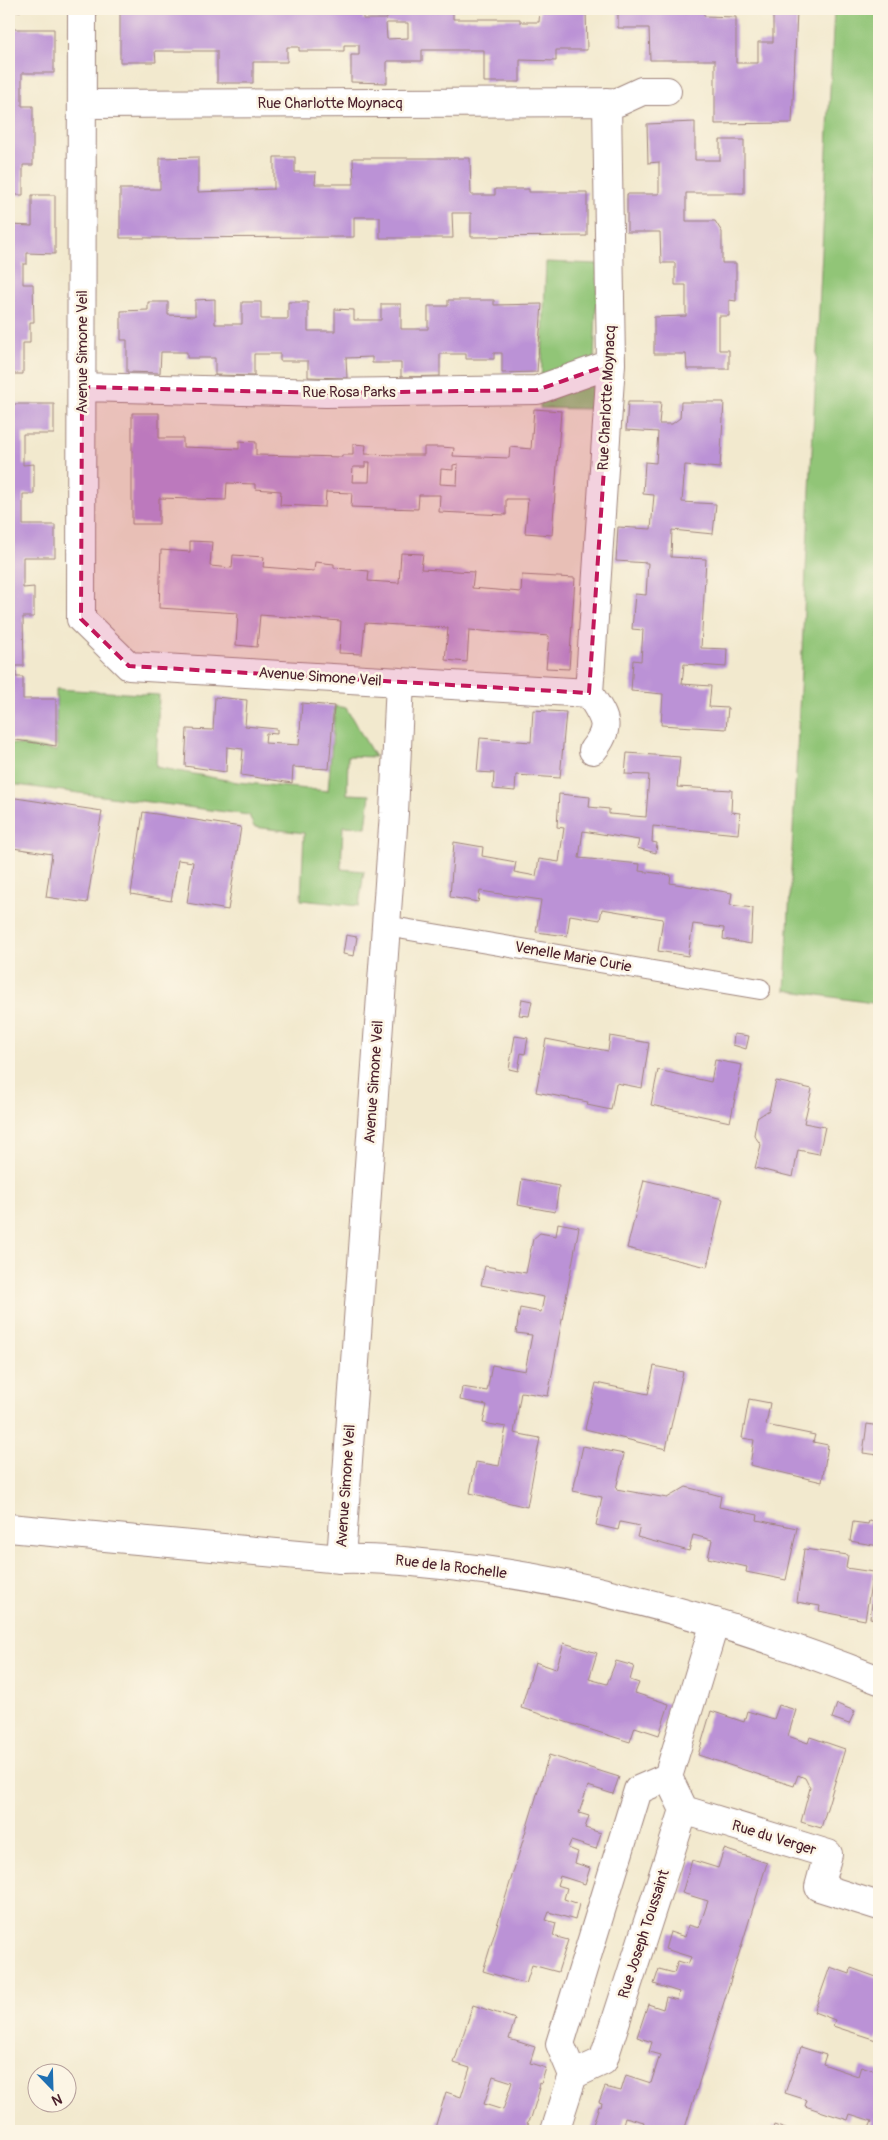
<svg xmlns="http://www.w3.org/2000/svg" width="888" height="2140" font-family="Pangolin,sans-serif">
<rect width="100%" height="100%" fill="#fcf5e5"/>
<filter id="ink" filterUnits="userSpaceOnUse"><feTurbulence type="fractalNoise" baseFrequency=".02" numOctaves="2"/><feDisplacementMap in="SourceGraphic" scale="10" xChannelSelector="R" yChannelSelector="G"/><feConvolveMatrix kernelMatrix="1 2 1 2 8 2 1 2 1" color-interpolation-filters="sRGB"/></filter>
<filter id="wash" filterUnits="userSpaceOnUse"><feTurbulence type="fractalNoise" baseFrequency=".0096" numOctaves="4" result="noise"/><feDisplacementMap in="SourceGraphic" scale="20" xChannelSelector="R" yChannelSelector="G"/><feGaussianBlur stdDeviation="1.12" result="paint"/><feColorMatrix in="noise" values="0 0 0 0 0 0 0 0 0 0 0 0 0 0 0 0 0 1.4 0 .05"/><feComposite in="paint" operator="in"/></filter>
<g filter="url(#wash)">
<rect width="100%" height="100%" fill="#f2e9ce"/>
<!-- green -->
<path fill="#91c577" stroke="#6e7251" d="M834,10L879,12V1004L785,990Z
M546,262L598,264L592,409L540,408Z
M56,689L159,695L156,767L237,782L328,791L335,706L346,708L375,757L348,756L347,794L370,795L366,827L343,826L341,869L364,871L359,906L301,900L304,833L254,827L249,815L9,784V743L57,751Z"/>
<g id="blocks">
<!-- building -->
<path fill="#bb92d6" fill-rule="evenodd" d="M9,9H21V11H9Z
M120,9H363V19H387L386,9H453V19H520V22H539L540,9H586L587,50H556V61L520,60V82H484V50H422V61H387V83L351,82V55H359V45H344V51H299V47H287V62H253V83H217V51H155L156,62H120ZM386,23H408V38L387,39Z
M618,9H704V16L736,17V63H758V42H773V10L797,11L792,123L715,124V60H650L649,28H618Z
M9,29H54V73H22V106H33V165H23V195H9Z
M695,122V160H720V140H744V193H686V221H715L722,232V263H736V301L729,300V316H719V350H729V369H687L686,354H654V317L686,316V285H675V263H661L660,232H627V194H659V162L648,163L647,124Z
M198,157V192L274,189V157H295V172H316L315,184H354L353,158H470L471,195H495V189H529V192H587V236L471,237V213H452L453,238H380V217H354V237L120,238V189H160V158Z
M32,195H55V254L27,253V264H23V284H33L34,322H30V343H23V374H9V225L32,226Z
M215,299V324H242V302H261V319H288V302H308V331H335V309L354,310V320H381V304H401V329H428V306H448V300H494V305L542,304L537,372L502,373V353H494V359H466V354H440V376L401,377V363H372V357L346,358L347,378L308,377V361H280V354H254V376L215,375V358H187V352H161L160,373L127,372V340H121V311L148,310V302H168V315L195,316V300Z
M628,402H661L659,424H672L680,418L681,402H724L720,468L685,465L682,502L716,504L713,534L672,530L671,557L706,559L701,648L727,649L726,667L684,664L682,684L711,686L709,707L728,708L726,729L661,725L663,694L631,691L633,660L641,661L643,630L632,629L635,594L646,595L648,563L616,561L618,527L651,529L654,495L643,494L645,462L656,463L658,432L626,430Z
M9,404H54V434H23V465L34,464V494H23V525H55V557H23V588L34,587V617H23L24,666H16V677H23V699H56V746L9,739Z
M534,409L561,411L552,535L525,533L528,499H506V515L439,512L440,495H419L418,509L351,507L352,493L326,492L325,507L280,505L281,491L255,489V484L227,483L226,500L159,498V524H132V413H159V438H183V447L239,449V441L256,442V455L342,457V455H353V444L366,445L365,454L397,455H424V447H441L454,448L453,456L509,458L510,447L531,449ZM365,462H370L369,482H352L353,467H365ZM458,464L457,485L440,484L441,469L453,470V465Z
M190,541L212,542L210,566L232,568L233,555L264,557L263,567L314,571L315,562L334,564V568L369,571L368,581L399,583L401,553L423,554L421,569L474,572L472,588L521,592L522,575L575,578L569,669L546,668L549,636L469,630L467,662L445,660L448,628L417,626L365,623L362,654L339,653L341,621L260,615L257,647L236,645L238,613L159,608L161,550L190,552Z
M215,697L247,700L245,726L277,729V734L266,733L265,743L299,745L302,703L334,706L329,769L293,767L292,783L241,775L243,749L227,747L226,772L185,766L187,729L213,730Z
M533,710L566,712L560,778L516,775L515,791L493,789L494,773L477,772L480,738L531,742Z
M627,753L680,757L677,787L732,790L731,812L740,813L738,834L653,826L652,842L657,843L656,853L637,848L639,840L583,831L579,858L640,864L639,871L671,875L670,883L732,893L730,905L753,908L751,944L723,939L724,928L693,924L688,956L658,951L663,919L602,909L600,920L570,915L567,936L536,932L541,900L480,891L478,902L450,897L454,842L483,847L482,856L516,862L514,872L536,876L539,859L559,862L564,828L557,827L559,794L590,797L589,807L609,809V814L646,817L649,775L625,774Z
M9,797L102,811L87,903L46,897L52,854L13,848L9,868Z
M143,812L241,827L228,910L187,903L193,862L178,860L171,901L131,894Z
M346,935L357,937L354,956L343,954Z
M522,999L532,1001L529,1016L519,1015Z
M734,1034L749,1036L746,1049L733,1045Z
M515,1036L528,1038L525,1054L521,1053L518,1071L509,1069Z
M610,1036L649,1043L642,1088L616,1083L611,1110L587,1105L588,1102L536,1092L546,1039L608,1051Z
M715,1060L742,1065L730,1122L651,1105L658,1070L711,1082Z
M776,1081L812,1089L804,1123L825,1127L819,1154L798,1150L793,1177L755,1168L761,1145L754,1135L757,1118L769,1110Z
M522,1179L559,1186L555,1212L518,1205Z
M644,1180L723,1199L707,1267L627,1248Z
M558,1223L579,1227L548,1396L521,1392L514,1433L540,1438L527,1507L470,1493L476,1462L499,1466L506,1427L483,1423L487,1405L460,1400L462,1387L487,1391L492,1365L525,1371L532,1335L516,1333L520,1308L541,1312L544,1297L481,1285L485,1266L526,1273L533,1239L540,1233L556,1236Z
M654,1366L683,1372L666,1449L585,1429L596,1383L648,1394Z
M749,1399L770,1403L766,1425L815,1435L813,1442L828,1445L822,1482L750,1465L754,1440L742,1438Z
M867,1424L879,1426V1455L863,1453Z
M583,1446L624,1454L616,1489L667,1498L686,1487L721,1496L719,1507L758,1515L757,1520L797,1528L786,1580L746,1572L747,1567L708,1558L712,1540L693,1535L689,1551L637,1537L640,1526L620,1522L618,1530L596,1525L602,1497L573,1491Z
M869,1521L879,1523V1546L850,1541L853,1522L868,1524Z
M804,1549L848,1555L846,1568L873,1572L865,1620L819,1611L820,1606L797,1602Z
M876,1574L879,1575V1620L870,1618Z
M564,1643L597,1653L589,1679L607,1684L616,1661L634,1666L630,1680L639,1683L635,1693L669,1704L659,1735L635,1727L630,1742L521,1708L535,1662L556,1669Z
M837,1704L855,1711L849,1724L832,1718Z
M779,1705L796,1710L788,1736L808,1743L810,1737L845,1749L821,1828L801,1822L810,1788L805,1778L798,1775L794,1786L698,1755L711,1711L744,1722L747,1711L774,1719Z
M549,1755L619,1777L613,1794L588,1786L579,1813L589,1816L585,1828L601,1833L596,1849L571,1841L568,1848L578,1852L575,1863L590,1868L585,1884L560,1876L557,1885L567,1888L564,1899L579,1904L575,1920L549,1912L546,1920L556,1923L553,1936L568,1940L558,1972L532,1965L526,1984L483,1971Z
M724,1849L767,1863L684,2131H641L644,2122L625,2117L621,2131H591L599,2106L601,2107L602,2103L599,2102L605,2087L621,2091L626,2075L651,2083L660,2055L649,2052L652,2042L637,2037L648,2004L663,2009L666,1997L677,2000L679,1992L654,1984L659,1969L674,1973L678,1961L688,1964L691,1957L665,1949L670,1932L685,1937L688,1925L699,1928L708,1901L682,1893L692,1860L718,1868Z
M830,1967L850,1974L851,1968L879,1978V2034L876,2040L833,2026L835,2020L814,2012Z
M473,2005L515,2019L509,2039L535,2047L530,2063L546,2068L541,2084L539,2083L538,2087L540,2088L531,2118L527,2123L529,2124L527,2131H497L482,2127L481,2131H434L446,2092L461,2097L470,2068L454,2063ZM493,2076L512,2082L503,2110L484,2104Z
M801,2047L826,2055L823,2064L858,2076L861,2066L879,2072V2097L875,2111L879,2113V2131H868L872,2121L850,2114L848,2120L826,2113L805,2106L807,2100L785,2093Z
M774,2125L791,2131H772Z"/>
</g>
</g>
<g filter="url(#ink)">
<use href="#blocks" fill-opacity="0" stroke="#9e847c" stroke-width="1"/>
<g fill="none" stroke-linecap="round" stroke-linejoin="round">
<!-- service casing -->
<g stroke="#9e847c" stroke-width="22">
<path id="service" d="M386,926L760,989"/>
</g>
<!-- minor casing -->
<g stroke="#9e847c" stroke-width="30">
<path id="minor" d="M82,9L81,619L129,666L400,682L394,813L341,1559
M82,104L618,102L642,91H667
M82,387L326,393L537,390L611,364
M400,682L589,693
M593,750C613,725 604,718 589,693L611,364L607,102
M684,1810L828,1854L819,1887L879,1906
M573,2075L603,2061L684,1810L668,1777
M555,2131L573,2075L560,2044L638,1790L668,1777L715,1622"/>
</g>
<!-- tertiary casing -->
<g stroke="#9e847c" stroke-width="30">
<path id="tertiary" d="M9,1528L341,1559C378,1558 414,1562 451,1566C598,1582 742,1626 879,1680"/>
</g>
<!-- service -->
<use href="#service" stroke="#fff" stroke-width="20"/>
<!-- minor -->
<use href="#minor" stroke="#fff" stroke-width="28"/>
<!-- tertiary -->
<use href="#tertiary" stroke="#fff" stroke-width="28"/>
</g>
</g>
<!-- marked area -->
<path fill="#c2185b" fill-opacity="0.2" stroke="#c2185b" stroke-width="4" stroke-dasharray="10 6" stroke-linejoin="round" d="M611,364L589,693L129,666L81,619L82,387L326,393L537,390Z"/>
<g text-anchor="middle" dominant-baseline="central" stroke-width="5" stroke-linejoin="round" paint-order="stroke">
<!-- street labels -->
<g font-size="15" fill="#4a1f2b" stroke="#fcf5e5">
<text x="330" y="103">Rue Charlotte Moynacq</text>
<text transform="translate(82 352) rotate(-90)">Avenue Simone Veil</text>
<text x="349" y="392">Rue Rosa Parks</text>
<text transform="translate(607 398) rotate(-87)">Rue Charlotte Moynacq</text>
<text transform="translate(320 677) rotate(4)">Avenue Simone Veil</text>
<text transform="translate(573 957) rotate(10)">Venelle Marie Curie</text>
<text transform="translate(374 1082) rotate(-86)">Avenue Simone Veil</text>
<text transform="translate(346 1486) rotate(-86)">Avenue Simone Veil</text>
<text transform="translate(451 1567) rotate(7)">Rue de la Rochelle</text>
<text transform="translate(774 1838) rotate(17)">Rue du Verger</text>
<text transform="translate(644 1934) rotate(-72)">Rue Joseph Toussaint</text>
</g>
</g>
<!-- margin -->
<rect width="888" height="2140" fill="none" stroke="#fcf5e5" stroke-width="30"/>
<!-- north arrow -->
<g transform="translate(52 2088) rotate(157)"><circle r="24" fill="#fcf5e5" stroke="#b59f9b"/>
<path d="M0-4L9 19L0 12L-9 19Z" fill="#1f6fb2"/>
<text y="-8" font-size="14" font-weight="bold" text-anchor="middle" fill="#4a1f2b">N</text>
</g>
</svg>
